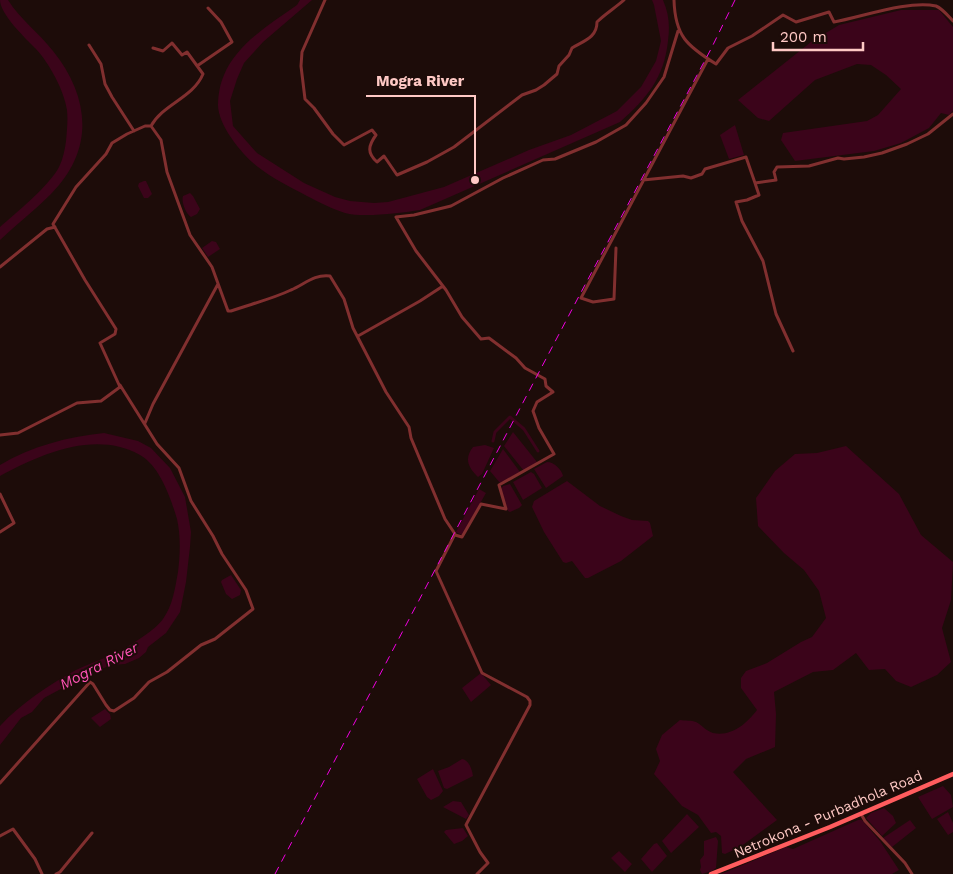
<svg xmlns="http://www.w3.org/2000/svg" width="953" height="874" font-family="'Work Sans',sans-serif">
<rect width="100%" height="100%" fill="#1d0c09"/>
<!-- water -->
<path fill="#3b041a" d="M0,0H8C20,19 39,33 53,51C90,97 95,150 51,194C35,210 17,224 0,240V227C17,212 49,186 59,167C63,159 65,149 66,141C67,130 68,120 67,110C64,90 49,63 36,49C25,38 0,14 0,0Z
M300,0H312L263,42L244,63L237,79L230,101L233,126L257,153L304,183L335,197L350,201L374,203L388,202L444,187L529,150L571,135L617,111L641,87L656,61L661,41L654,5L652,0H663C669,14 670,26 668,41C664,78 647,98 620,122L420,210C401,213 363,218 345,213C332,209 319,202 307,196C290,187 272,178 258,167C242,155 218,125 218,105C218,95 220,84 224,75C237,44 270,24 297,5Z
M901,10H939L953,27V111L949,115L941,113L929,128L901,143L874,151L795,161L781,140L783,133L867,121L878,115L901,89L886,75L871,65L857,64L815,80L769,121L758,118L738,100L811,42L839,25Z
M735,125L744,155L729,159L720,135Z
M144,181H146L152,194L148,198H144L138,186L139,183Z
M190,193L193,196L200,209L197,214L191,217C186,214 181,202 183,196Z
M212,241L216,242L220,249L208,257L202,248Z
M513,432L537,462L524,471L504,446Z
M104,433L138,441L151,448L170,468L185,497L191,532L190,547L186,582L180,612L166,633L148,647L146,652L139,658L125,664L111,665L83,677L44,698L32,712L21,718L0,745V726C21,703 49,685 76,670C86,665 97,661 107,657C122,651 155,631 163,619C173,605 175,588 178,572C180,555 181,537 177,519C171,499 160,466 140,455C95,430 41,454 0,476V465C32,446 67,437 104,433Z
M485,445L494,448L482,474L478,477C468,467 464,459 473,447Z
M846,446L899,494L921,535L953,562L951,600L942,628L951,662L937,675L911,687L896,681L885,669L869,670L856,653L833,670L813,672L774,692L776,714L775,747L746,759L733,772L777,820L740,847L725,854L722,853L721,836L716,832L711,833L698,815L682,806L654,774L660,761L656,749L662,735L680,720C685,721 692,720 696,722C702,725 706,731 713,733C732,737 747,723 757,710L741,688V678L746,671L767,663L801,642L812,637L826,618L819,591L804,570L784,553L758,526L756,498L775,471L795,454L817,453Z
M503,449L520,472L500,483L490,471Z
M547,462C554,462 562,470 563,476L546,488L534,469Z
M531,472L534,474L542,488L523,500L513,482Z
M567,481L600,506L621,516L632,520L648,521L650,523L653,536L621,561L588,578H585L572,561L566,563L563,562L544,532L532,507L534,501Z
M510,484L522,505L519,508L510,512L508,511L501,489L503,486Z
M479,489L486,493L462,535L456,532Z
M231,575L241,590L240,595L232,599L226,594L221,582L222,580Z
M481,673L491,685L471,702L462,688Z
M105,709L110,714L111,719L100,727L91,718Z
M462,759C469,760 472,769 473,776L447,789L444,788L438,771L449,767Z
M433,769L443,791L439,796L431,800L427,797L417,779Z
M943,786L951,795L953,807L932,819L918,797Z
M453,801L461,802L469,815L466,819L443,807Z
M884,808L893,816L896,823L882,836L866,818L871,813Z
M948,812L953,823V832L948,835L937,819Z
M687,814L699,827L671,853L662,841Z
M858,820H862L880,841L899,870L892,874H721L786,847L793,849Z
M910,820L916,828L892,847L883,838Z
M463,828L468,836L462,841L454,844L444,832L446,830Z
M716,837L718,841L716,868L712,871L702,874L700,870L701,867L700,860L704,855V841Z
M657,843L667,856L652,872L641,859L654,844Z
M619,851L632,864L625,872L611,858Z"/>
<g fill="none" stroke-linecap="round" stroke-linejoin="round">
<!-- canal -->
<path stroke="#3b041a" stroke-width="3" d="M493,441L495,432L510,417L524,429L538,451"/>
<!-- minor -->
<path stroke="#812f2f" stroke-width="3" d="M325,0L302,52L301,66L305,99L314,108L333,134L344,145L372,130L376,135C368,146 367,153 377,162L384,156L397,175L427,162L454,147L522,95L536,90L544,85L557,74L559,66L569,55L572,48C583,41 597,38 597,22C605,14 615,8 624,0
M674,0C675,36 687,46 716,64L728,48L752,36L783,15L796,22L829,12L834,22C862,17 908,0 936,6C943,9 948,16 953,21
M89,45L101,64L105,84L112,97L134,131
M197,66L232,42L221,22L208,8
M151,126C163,104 193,98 203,74L187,52L182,55L172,43L163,51L153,48
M643,180L683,176L691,178L702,174L705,169L746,157L755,183
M616,248L614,299L593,302L581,298L708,59
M0,267L47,229L55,227
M358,336L420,301L443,286
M793,351L776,314L763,261L742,221L736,202L747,200L759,195L755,183L776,180L774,172L777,167L809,166L838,158L844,159L864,157L882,153L907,144L928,134L953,114
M145,423L153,404L218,284
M0,435L18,433L77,403L101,401L120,387L100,343L115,334L116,329L85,280L53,224L76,187L106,154L112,143L127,134L145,126H151L161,140L167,172L190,235L212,267L228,311H231C251,304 272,299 291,290C305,284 314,274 330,276L344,299L353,328L386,392L409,427L411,438L445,519L455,534L436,571L482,673L527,697L530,701V705L467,823L466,825L480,852L488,863L477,874
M0,494L14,523L0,532
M455,535L462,537L481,504L506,509L499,485L554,454L539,428L533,411L537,402L553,392L546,386L545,379L525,368L516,358L489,338L481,339L462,317L446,290L416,251L396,217L414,215L451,206L503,178L543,160L555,159L596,142L626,125L646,103L664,77L678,31
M0,783L90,682L93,684L106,705L110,710L114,711L134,698L149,682L167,672L201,645L215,639L253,609L246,590L222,554L213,536L191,501L179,468L157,444L120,385
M861,814L865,821L905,863L912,874
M0,836L13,829L35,859L42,874
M56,874L60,872L92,833"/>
<!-- secondary -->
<path stroke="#ff5c5e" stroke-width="4.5" d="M711,874L830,827L953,774"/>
<!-- rail -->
<path stroke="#f000e1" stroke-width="1" stroke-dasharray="8 6" stroke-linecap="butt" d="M275,874L578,298L711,49L735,0"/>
</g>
<g text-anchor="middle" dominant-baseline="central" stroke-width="4" stroke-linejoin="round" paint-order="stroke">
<!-- street labels -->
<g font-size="14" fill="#ffc9c5" stroke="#1d0c09">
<text transform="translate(828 814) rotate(-23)">Netrokona - Purbadhola Road</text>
</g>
<!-- water labels -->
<g font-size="15" font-style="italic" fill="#ff53b6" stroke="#1d0c09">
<text transform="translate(99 666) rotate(-27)">Mogra River</text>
</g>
</g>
<!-- callouts -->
<path fill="none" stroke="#ffc9c5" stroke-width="2" d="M475 180L475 96H366"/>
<circle fill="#ffc9c5" stroke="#1d0c09" stroke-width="2" cx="475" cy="180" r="5"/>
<g font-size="15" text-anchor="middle" font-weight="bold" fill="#ffc9c5" stroke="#1d0c09" stroke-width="4" stroke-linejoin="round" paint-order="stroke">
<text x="420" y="86">Mogra River</text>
</g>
<!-- scale -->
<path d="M773 42v8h90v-8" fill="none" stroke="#ffc9c5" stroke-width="2.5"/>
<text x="780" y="42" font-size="15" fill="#ffc9c5" stroke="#1d0c09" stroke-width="4" paint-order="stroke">200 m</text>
</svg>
